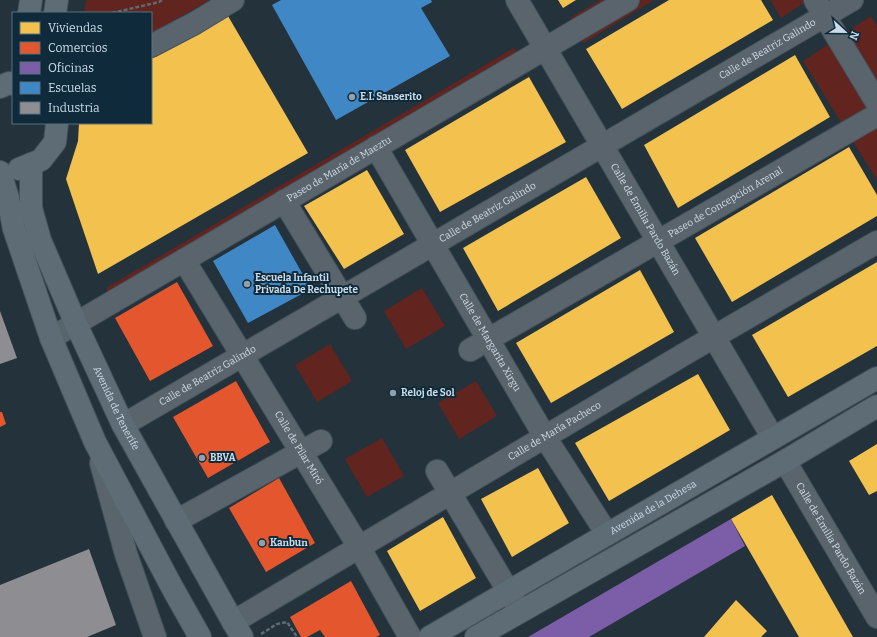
<svg xmlns="http://www.w3.org/2000/svg" width="877" height="637" font-family="Bitter,serif">
<rect width="100%" height="100%" fill="#24323c"/>
<!-- green -->
<path fill="#61241f" d="M86,0H210L151,33V13H84Z
M600,0H654L584,43L570,18Z
M770,0H808L781,18Z
M871,16L877,26V180L803,61Z
M514,48L528,70L115,312L106,288Z
M422,288L445,326L406,349L384,311Z
M330,344L352,381L317,402L295,365Z
M476,381L497,416L459,439L438,403Z
M382,438L404,476L367,497L345,459Z"/>
<!-- homes -->
<path fill="#f2c14e" d="M558,0H576L563,8Z
M669,0H761L773,20L622,109L586,49Z
M228,16L308,153L98,274L66,179L78,141L79,123H151V59Z
M795,55L830,117L678,208L644,145Z
M529,77L566,142L440,212L405,150Z
M849,147L877,195V216L732,302L695,238Z
M367,170L404,234L344,269L304,206Z
M586,177L621,238L498,311L463,248Z
M877,262V346L788,397L752,335Z
M640,270L674,332L551,403L516,343Z
M698,374L730,430L609,501L575,443Z
M877,444V491L869,495L849,461Z
M538,468L569,523L512,557L481,499Z
M772,495L853,637H799L731,519Z
M443,517L476,578L420,611L387,551Z
M736,600L767,631L761,637H704Z"/>
<!-- shops -->
<path fill="#e4572e" d="M177,282L213,346L150,381L115,318Z
M236,381L270,442L208,478L173,417Z
M0,412H2L6,424L0,427Z
M279,478L315,543L266,572L229,508Z
M351,581L380,635L376,637H325L320,630L307,637H301L290,617Z"/>
<!-- offices -->
<path fill="#7b5ea7" d="M731,519L745,546L589,637H528Z"/>
<!-- schools -->
<path fill="#3f88c5" d="M281,0H431L432,2L421,8L450,56L336,120L272,5Z
M275,225L311,289L248,323L213,261Z"/>
<!-- industry -->
<path fill="#8d8d92" d="M0,311L17,358L0,364Z
M89,549L116,625L87,637H0V585Z"/>
<g fill="none" stroke-linecap="round" stroke-linejoin="round">
<!-- minor casing -->
<g stroke="#435059" stroke-width="24">
<g id="minor">
<path id="s1" d="M517,0L773,438"/>
<path d="M815,0L877,103"/>
<path d="M151,46L195,23L233,0"/>
<path id="s2" d="M376,147L545,437L607,534"/>
<path d="M284,201L355,318"/>
<path id="s3" d="M184,260L359,547L410,637"/>
<path id="s4" d="M51,338L628,0"/>
<path id="s5" d="M470,350L877,115"/>
<path id="s6" d="M123,425L852,0"/>
<path id="s7" d="M785,461L877,617"/>
<path d="M101,463L126,554L155,637"/>
<path d="M437,471L520,611"/>
<path d="M176,521L321,441"/>
<path id="s8" d="M233,622L688,352L877,242"/>
</g>
</g>
<!-- major casing -->
<g stroke="#435059" stroke-width="24">
<g id="major">
<path d="M29,13L31,0"/>
<path d="M55,13L57,0"/>
<path d="M0,87L9,83L13,84"/>
<path id="s9" d="M31,164V208L40,240L76,324L123,425L233,622L242,637"/>
<path d="M19,169L41,160L55,142L57,123"/>
<path d="M0,172L8,198L14,229L51,338L95,442L173,589L200,637"/>
<path id="s10" d="M430,637L877,378"/>
<path d="M476,637L785,461L877,406"/>
</g>
</g>
<!-- path -->
<path stroke="#616a71" stroke-width="2.5" stroke-dasharray="4 2" stroke-linecap="butt" d="M112,13L159,2L162,0
M261,634L277,624L287,622L297,637"/>
<!-- minor -->
<use href="#minor" stroke="#5a646c" stroke-width="22"/>
<!-- major -->
<use href="#major" stroke="#5e6c76" stroke-width="22"/>
</g>
<!-- markers -->
<g fill="#91a0ab" stroke="#0f2a3b" stroke-width="1.5">
<circle cx="352" cy="97" r="4"/>
<circle cx="247" cy="284" r="4"/>
<circle cx="393" cy="393" r="4"/>
<circle cx="202" cy="458" r="4"/>
<circle cx="262" cy="543" r="4"/>
</g>
<g text-anchor="middle" dominant-baseline="central" stroke-width="4" stroke-linejoin="round" paint-order="stroke">
<!-- street labels -->
<g font-size="10" fill="#ccdbe7" stroke="#0f2a3b">
<text stroke="none"><textPath href="#s6" startOffset="746">Calle de Beatriz Galindo</textPath></text>
<text stroke="none"><textPath href="#s4" startOffset="334">Paseo de María de Maeztu</textPath></text>
<text stroke="none"><textPath href="#s5" startOffset="295">Paseo de Concepción Arenal</textPath></text>
<text stroke="none"><textPath href="#s6" startOffset="422">Calle de Beatriz Galindo</textPath></text>
<text stroke="none"><textPath href="#s1" startOffset="254">Calle de Emilia Pardo Bazán</textPath></text>
<text stroke="none"><textPath href="#s2" startOffset="226">Calle de Margarita Xirgu</textPath></text>
<text stroke="none"><textPath href="#s6" startOffset="98">Calle de Beatriz Galindo</textPath></text>
<text stroke="none"><textPath href="#s9" startOffset="262">Avenida de Tenerife</textPath></text>
<text stroke="none"><textPath href="#s8" startOffset="374">Calle de María Pacheco</textPath></text>
<text stroke="none"><textPath href="#s3" startOffset="220">Calle de Pilar Miró</textPath></text>
<text stroke="none"><textPath href="#s10" startOffset="258">Avenida de la Dehesa</textPath></text>
<text stroke="none"><textPath href="#s7" startOffset="90">Calle de Emilia Pardo Bazán</textPath></text>
</g>
<!-- poi labels -->
<g font-size="10" font-weight="bold" fill="#ccdbe7" stroke="#0f2a3b" text-anchor="start">
<text x="360" y="97">E.I. Sanserito</text>
<text x="255" y="278">Escuela Infantil<tspan x="255" dy="12">Privada De Rechupete</tspan></text>
<text x="401" y="393">Reloj de Sol</text>
<text x="210" y="458">BBVA</text>
<text x="270" y="543">Kanbun</text>
</g>
</g>
<!-- legend -->
<rect x="12" y="12" width="140" height="112" fill="#0f2a3b" stroke="#5b7180"/>
<rect x="20" y="22" width="20" height="12" fill="#f2c14e" stroke="#5b7180"/>
<text x="48" y="32" font-size="12" fill="#ccdbe7">Viviendas</text>
<rect x="20" y="42" width="20" height="12" fill="#e4572e" stroke="#5b7180"/>
<text x="48" y="52" font-size="12" fill="#ccdbe7">Comercios</text>
<rect x="20" y="62" width="20" height="12" fill="#7b5ea7" stroke="#5b7180"/>
<text x="48" y="72" font-size="12" fill="#ccdbe7">Oficinas</text>
<rect x="20" y="82" width="20" height="12" fill="#3f88c5" stroke="#5b7180"/>
<text x="48" y="92" font-size="12" fill="#ccdbe7">Escuelas</text>
<rect x="20" y="102" width="20" height="12" fill="#8d8d92" stroke="#5b7180"/>
<text x="48" y="112" font-size="12" fill="#ccdbe7">Industria</text>
<!-- north arrow -->
<g transform="translate(845 32) rotate(112)" stroke="#0f2a3b" stroke-width="3" paint-order="stroke">
<path d="M0-3L7 15L0 10L-7 15Z" fill="#ccdbe7"/>
<text y="-6" font-size="11" font-weight="bold" text-anchor="middle" fill="#ccdbe7">N</text>
</g>
</svg>
